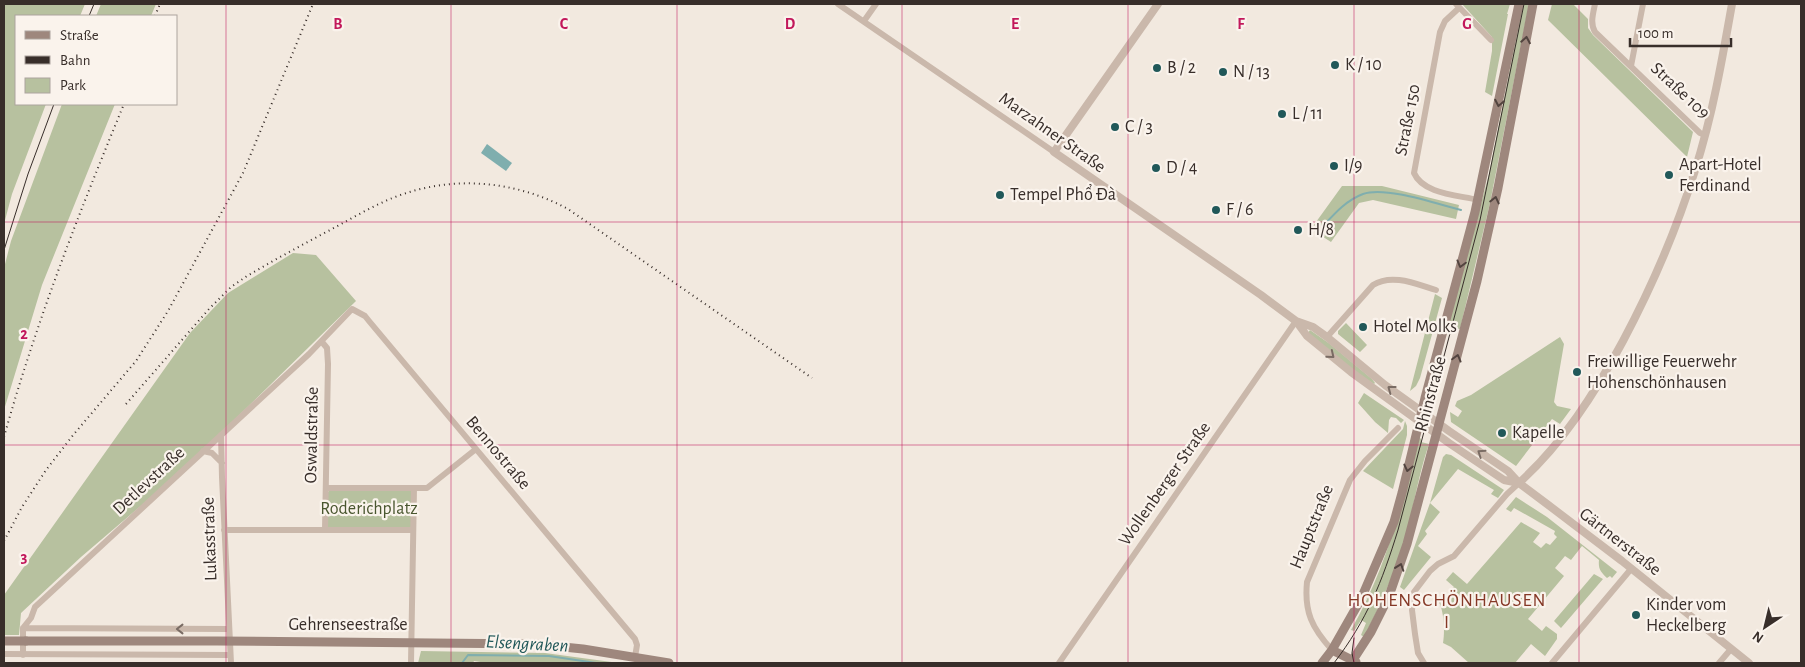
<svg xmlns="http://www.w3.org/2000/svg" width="1805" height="667" font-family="'Alegreya Sans',sans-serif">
<rect width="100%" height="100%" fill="#f2e9df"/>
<!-- green -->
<path fill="#b7c19f" d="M4,4H85L80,16H16V104H46L12,194L4,224Z
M101,4H156L151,16H96Z
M1462,4H1510L1507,14H1508L1492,96L1485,92L1492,51V37Z
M1523,4H1529L1490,203L1460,329H1457L1456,331L1450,329L1451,326H1448L1489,174Z
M1552,4H1573L1588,19V28L1593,35L1693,132L1687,157L1548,20Z
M62,104H115L42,285L4,410V268L11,241Z
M1342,186H1382L1459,205L1456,219L1373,200L1359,203L1331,242L1311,229Z
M293,253L316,255L356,301L184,469L81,557L21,613L19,635H4V595L190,333L228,293Z
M1435,294L1442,298L1420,378L1416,386L1410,391Z
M1346,323L1367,345L1360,352L1338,334V331Z
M1310,330L1330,344L1372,379L1375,383L1374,384L1352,370L1308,333Z
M1560,337L1564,344L1554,402L1557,406L1571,409L1560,424L1552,419L1516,466L1451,422L1450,412L1458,417L1462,411L1455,406L1457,401L1471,395Z
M1364,393L1404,420L1401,423L1396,418L1391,417L1389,420L1388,433L1375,422L1358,403Z
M1405,421L1407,426V435L1393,489L1363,471L1403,429Z
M1419,437L1421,439V442L1429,444C1417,479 1413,514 1402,548C1392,579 1379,608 1364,637L1361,635L1366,623L1361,620L1354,631L1351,630C1387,567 1401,506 1419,437Z
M1446,454L1451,455L1504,490L1498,498L1491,494L1494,490L1458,469L1430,503L1440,512L1425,531L1427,534L1418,546L1431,557L1404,590L1400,587L1430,503L1443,457Z
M331,489L411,491V529L327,528V493Z
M1516,497L1547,517L1617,572L1612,578L1610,576L1607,578C1601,572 1598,569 1599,560L1582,546L1571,560L1565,556L1555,568L1564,576L1528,619L1542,631L1546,626L1557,634V639L1545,656L1531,644L1515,663H1469L1451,647L1443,643C1445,631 1444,612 1439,602L1445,596L1447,597L1454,587L1446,580L1453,572L1467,584L1521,522L1540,533L1533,542L1541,548L1546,543L1550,545L1557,537L1554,534L1555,531L1514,508L1511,512L1506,509Z
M1594,574L1603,579L1561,628L1554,621Z
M421,651L545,653L619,663H487L474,661L473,663H418Z"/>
<!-- water -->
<path fill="#7faeae" d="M487,144L512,163L506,171L481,153Z"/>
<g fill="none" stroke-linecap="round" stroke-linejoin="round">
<!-- stream -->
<path stroke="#7faeae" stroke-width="2" d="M1324,225C1336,212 1347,200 1363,194C1386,186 1437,204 1461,210
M462,663L468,655L549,656L596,663"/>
<!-- minor -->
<path stroke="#cab8ab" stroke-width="6" d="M838,4L1054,152
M1456,4L1491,40
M1595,4C1593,14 1590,23 1595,32L1700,133L1705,135
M1459,8L1445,21L1440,32L1414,173C1423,194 1458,195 1478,200
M864,21L876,4
M1631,66L1643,4
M1327,337L1373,285C1392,273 1416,284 1436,290
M322,342L327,348L328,364L325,530
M221,435L222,477L231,663
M203,451L212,453L222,463
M326,488H427L476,449
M224,530H413
M23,628L228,629
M1332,650C1312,628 1304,612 1307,582L1350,480L1365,461L1398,428
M4,654L230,655
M23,655V628L31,618L35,607L309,354L352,309L365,316L369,321L635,639L637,645L635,657
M411,663L414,488
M1059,663L1296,321
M1424,663L1418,653L1415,634L1412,610L1414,592L1430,571L1438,564L1454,556L1507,494L1519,483
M1552,663L1631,569
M1719,663L1731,649"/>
<!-- tertiary -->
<path stroke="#cab8ab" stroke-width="8" d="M1158,4L1054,152L1261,295L1296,321L1313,327L1327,337L1385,385L1449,431L1508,471L1519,483L1547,504L1622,561L1749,663
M1296,321L1307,336L1351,372L1449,443L1504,480L1519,483
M1519,483C1563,443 1595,393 1623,341C1665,262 1698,177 1716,89C1722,61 1727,32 1732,4"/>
<!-- secondary -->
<path stroke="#9e877d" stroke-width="9" d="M26,641H217L534,644L583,649L669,663
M1332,650L1356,662
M1322,663L1332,650L1361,599L1394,522L1402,493L1425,398L1475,212L1519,4
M1351,663L1371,632L1389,596L1407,544L1477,281L1498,188L1533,4"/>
<!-- tram -->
<path stroke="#382e2a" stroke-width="1" d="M89,16L94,4
M4,250L28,174L54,104
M1334,663C1367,620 1382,582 1398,530L1480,220L1524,4
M1354,663L1352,653L1354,638"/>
<!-- rail -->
<path stroke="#382e2a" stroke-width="2" stroke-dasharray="1 4" stroke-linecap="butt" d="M155,16L160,4
M126,404L209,309L231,287L247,276C274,260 302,245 330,230C351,219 372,206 395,197C452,175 514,180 568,209L812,378
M4,437C36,322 79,213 124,104
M4,541L22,507L46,470L74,434L136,361L168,311L243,173L313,4"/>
<!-- secondary-bridge -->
<path stroke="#9e877d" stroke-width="9" d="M4,641H26"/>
</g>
<!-- one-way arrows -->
<defs><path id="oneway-chevron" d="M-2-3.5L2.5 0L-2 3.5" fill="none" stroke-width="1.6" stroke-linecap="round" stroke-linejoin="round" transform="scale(1.25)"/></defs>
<g stroke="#52443f">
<use href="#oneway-chevron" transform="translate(1526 40) rotate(-80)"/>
<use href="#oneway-chevron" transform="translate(1499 103) rotate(101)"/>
<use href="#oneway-chevron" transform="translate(1495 200) rotate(-77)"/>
<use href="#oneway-chevron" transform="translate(1461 264) rotate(105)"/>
<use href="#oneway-chevron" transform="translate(1457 358) rotate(-75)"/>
<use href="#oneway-chevron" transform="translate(1408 468) rotate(103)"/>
<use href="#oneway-chevron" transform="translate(1400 567) rotate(-71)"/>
</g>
<g stroke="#7a6c64">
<use href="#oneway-chevron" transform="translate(1331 355) rotate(39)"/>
<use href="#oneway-chevron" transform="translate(1391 389) rotate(-143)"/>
<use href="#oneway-chevron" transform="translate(1481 453) rotate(-146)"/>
<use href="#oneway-chevron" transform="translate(180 629) rotate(-180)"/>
</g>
<!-- grid -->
<path fill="none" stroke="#c2185b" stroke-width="1" stroke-opacity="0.55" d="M226,4V663M451,4V663M677,4V663M902,4V663M1128,4V663M1354,4V663M1579,4V663M4,222H1801M4,445H1801"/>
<!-- markers -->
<g fill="#215859" stroke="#faf3ec" stroke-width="2">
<circle cx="1335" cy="65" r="5"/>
<circle cx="1157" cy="68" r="5"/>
<circle cx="1223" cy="72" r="5"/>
<circle cx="1282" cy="114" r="5"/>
<circle cx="1115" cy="127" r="5"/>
<circle cx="1334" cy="166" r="5"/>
<circle cx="1156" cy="168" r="5"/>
<circle cx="1669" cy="175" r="5"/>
<circle cx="1000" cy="195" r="5"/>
<circle cx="1216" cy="210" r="5"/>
<circle cx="1298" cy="230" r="5"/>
<circle cx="1363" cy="327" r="5"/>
<circle cx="1577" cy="372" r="5"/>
<circle cx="1502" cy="433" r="5"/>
<circle cx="1636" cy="615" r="5"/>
</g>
<g text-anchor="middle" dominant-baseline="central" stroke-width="4.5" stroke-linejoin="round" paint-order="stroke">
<!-- poi labels -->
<g font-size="18" fill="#382e2a" stroke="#faf3ec" text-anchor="start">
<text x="1345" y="65">K / 10</text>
<text x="1167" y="68">B / 2</text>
<text x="1233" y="72">N / 13</text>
<text x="1292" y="114">L / 11</text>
<text x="1125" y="127">C / 3</text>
<text x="1679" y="165">Apart-Hotel<tspan x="1679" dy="21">Ferdinand</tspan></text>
<text x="1344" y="166">I/9</text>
<text x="1166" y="168">D / 4</text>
<text x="1010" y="195">Tempel Phổ Đà</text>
<text x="1226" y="210">F / 6</text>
<text x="1308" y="230">H/8</text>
<text x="1373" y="327">Hotel Molks</text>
<text x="1587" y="362">Freiwillige Feuerwehr<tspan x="1587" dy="21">Hohenschönhausen</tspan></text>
<text x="1512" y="433">Kapelle</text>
<text x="1646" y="605">Kinder vom<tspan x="1646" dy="21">Heckelberg</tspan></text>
</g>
<!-- street labels -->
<g font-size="18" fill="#382e2a" stroke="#faf3ec">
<text transform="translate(1680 91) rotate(43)">Straße 109</text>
<text transform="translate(1408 120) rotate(-79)">Straße 150</text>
<text transform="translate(1052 133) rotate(35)">Marzahner Straße</text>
<text transform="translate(1431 394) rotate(-75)">Rhinstraße</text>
<text transform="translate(312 435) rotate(-89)">Oswaldstraße</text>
<text transform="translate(498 453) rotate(50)">Bennostraße</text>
<text transform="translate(149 481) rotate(-43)">Detlevstraße</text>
<text transform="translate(1165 484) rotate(-55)">Wollenberger Straße</text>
<text transform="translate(1312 527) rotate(-68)">Hauptstraße</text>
<text transform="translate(210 539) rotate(-92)">Lukasstraße</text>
<text transform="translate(1620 542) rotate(38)">Gärtnerstraße</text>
<text x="348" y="625">Gehrenseestraße</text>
</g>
<!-- park labels -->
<g font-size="18" fill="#49562f" stroke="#faf3ec">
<text x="369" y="509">Roderichplatz</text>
</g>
<!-- neighbourhood labels -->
<g font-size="19" letter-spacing="1" fill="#853826" stroke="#faf3ec">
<text x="1447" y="600">HOHENSCHÖNHAUSEN<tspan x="1447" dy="22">I</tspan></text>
</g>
<!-- water labels -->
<g font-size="19" font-style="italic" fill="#215859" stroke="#faf3ec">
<text transform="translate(527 644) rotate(3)">Elsengraben</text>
</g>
</g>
<g font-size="16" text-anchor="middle" font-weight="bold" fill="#c2185b" stroke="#faf3ec" stroke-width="4.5" stroke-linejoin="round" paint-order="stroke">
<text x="338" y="29">B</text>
<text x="564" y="29">C</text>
<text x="790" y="29">D</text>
<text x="1015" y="29">E</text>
<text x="1241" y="29">F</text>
<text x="1467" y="29">G</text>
<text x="24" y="339">2</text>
<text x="24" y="562">3</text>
</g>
<!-- border -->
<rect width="1805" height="667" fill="none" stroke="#382e2a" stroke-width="10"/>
<!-- legend -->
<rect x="15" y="15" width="162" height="90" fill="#faf3ec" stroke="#aca49e"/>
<rect x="25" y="31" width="25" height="8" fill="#9e877d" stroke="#aca49e"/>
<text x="60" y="40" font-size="15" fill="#382e2a">Straße</text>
<rect x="25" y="56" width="25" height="8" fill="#382e2a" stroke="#aca49e"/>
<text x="60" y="65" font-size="15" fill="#382e2a">Bahn</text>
<rect x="25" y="78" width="25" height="15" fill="#b7c19f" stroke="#aca49e"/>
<text x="60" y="90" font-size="15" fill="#382e2a">Park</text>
<!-- north arrow -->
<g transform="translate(1765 627) rotate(215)" stroke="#faf3ec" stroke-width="4" paint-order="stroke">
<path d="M0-4L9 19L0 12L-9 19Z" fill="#382e2a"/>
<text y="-8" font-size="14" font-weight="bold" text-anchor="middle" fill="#382e2a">N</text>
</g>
<!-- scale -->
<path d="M1630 38v8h101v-8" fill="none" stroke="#382e2a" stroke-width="2.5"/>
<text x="1638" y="38" font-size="15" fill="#382e2a" stroke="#faf3ec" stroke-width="4" paint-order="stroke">100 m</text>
</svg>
